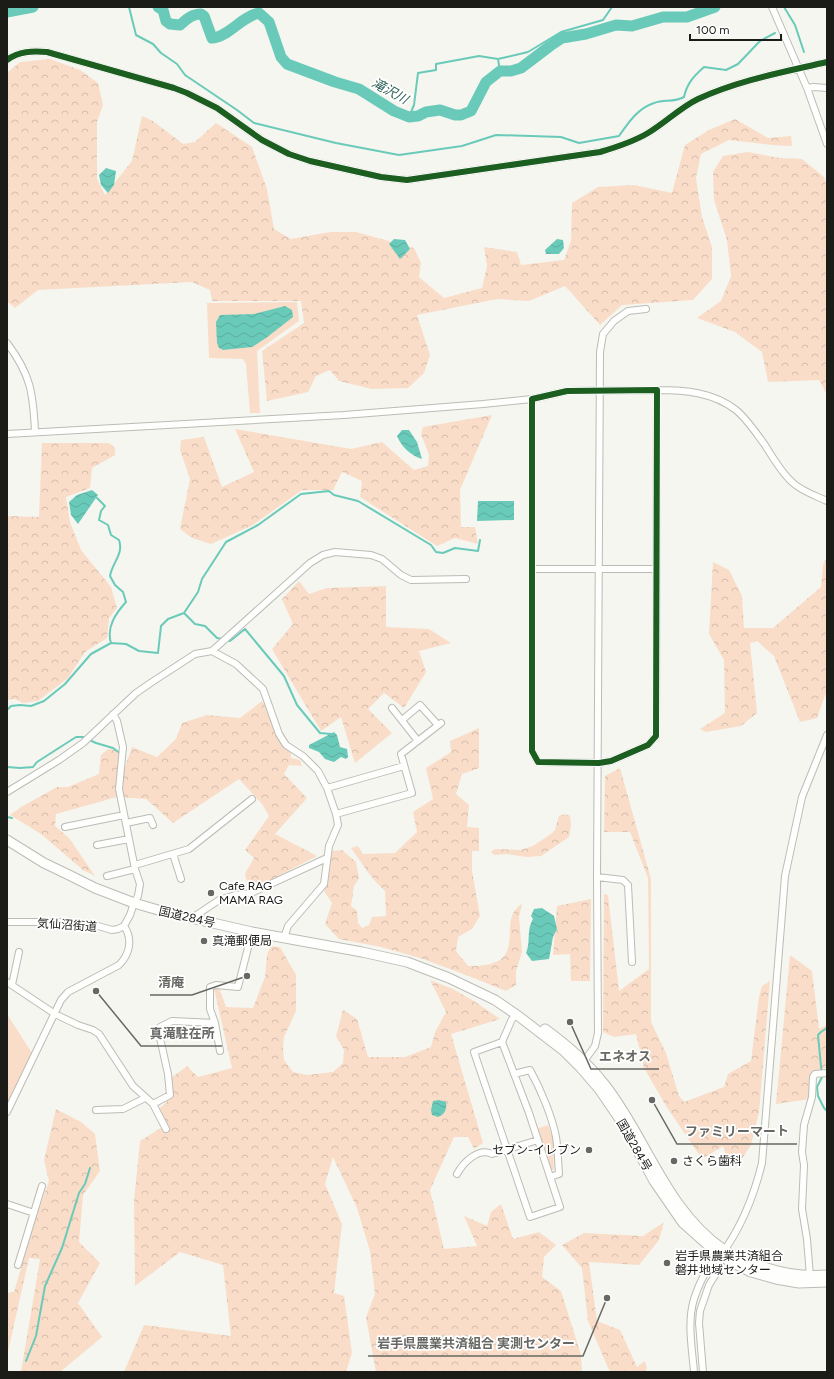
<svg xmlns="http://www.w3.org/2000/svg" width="834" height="1379" font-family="Figtree,'Noto Sans JP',sans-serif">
<defs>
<pattern id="forest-crowns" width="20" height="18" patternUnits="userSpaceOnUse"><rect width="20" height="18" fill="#f9ddc9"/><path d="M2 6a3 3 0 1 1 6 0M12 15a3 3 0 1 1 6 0" fill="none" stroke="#d5bdac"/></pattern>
<pattern id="water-waves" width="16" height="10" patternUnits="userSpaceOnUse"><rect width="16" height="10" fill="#6acab9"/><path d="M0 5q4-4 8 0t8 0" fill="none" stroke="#5bad9e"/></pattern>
</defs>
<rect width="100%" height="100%" fill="#f5f6ef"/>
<!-- forest -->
<path fill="url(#forest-crowns)" d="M50,59L80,70L98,83L103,105L97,122V179L105,195L132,161L142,116L153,121L183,144L195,142L216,123L252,147L267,189L274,229L291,239L330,232H356L414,248L421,263L419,277L444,298L482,288L487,266L484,247L517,252L521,265L564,260L571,241L572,203L598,187L634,185L672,193L685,145L709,130L735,119L768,138L791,136L792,146L772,145L729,140L701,154L696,178L702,217L712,247V279L693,300L622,305L600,325L565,286L529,301L497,299L417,315L430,355L424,373L408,388L372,389L339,381L330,370L316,376L308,392L267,401L262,351L304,323L301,301H212L210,290L192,282L38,290L15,308L7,301V73L20,62Z
M748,152L780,158L802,159L824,177L827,187V395L819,380L768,382L762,352L735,332L697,318L721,301L731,276L727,240L714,200L713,172L723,156Z
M492,415L460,490L461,527H475L478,544L455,538L437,546L360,497L362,481L342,472L333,490H302L253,525L211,544L192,538L180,529L190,479L180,450L181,440L204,437L222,487L254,472L235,429L351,449L382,442L414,470L428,466L429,455L421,434L423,427Z
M42,443H109L115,448V455L92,468L90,488L66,497L70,522L81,550L111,587L117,608L109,618L107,638L85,652L68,678L38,701L23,703L15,699L8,700L7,703V517L9,516L39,517Z
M827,557V690L817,718L800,722L774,656L757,641L750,643L757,713L741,726L706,732L700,729L725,713L724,660L709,634L713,562L729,570L742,596L744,628H773L821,587L823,565Z
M299,581L309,594L327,588L386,586V627L429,629L451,643L419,651L426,672L404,708L384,693L368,709L392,733L355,763L341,717L321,731L272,649L293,624L282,599Z
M262,701L270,713L278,737L291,752V758L300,760L302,766L289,765L284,774L307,798L275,834L317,856L249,891L245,874L254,858L245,850L269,816L262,804L239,779L173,823L146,799L117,797L56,814L55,826L69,838L95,876L83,870L41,834L10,815L21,807L57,787H68L99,774L101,755L108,749L116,750L125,767L132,747L157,757L176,739L182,723L207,715L240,718Z
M479,728V768L462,774L456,794L469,805L467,827L479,828V851H472V871L480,916L472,929L458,937L456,951L468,966C535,968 493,921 522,904L519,917L522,952L516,971V985L506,991L461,973L420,958L381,947L339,939L325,924L332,903L324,891L332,851L342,850L356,862L359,878L354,886L351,906L357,911L358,923L362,928L369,925L372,917L386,916L385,891C371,879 362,863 351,848L358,846L363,854L395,853L417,832L413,812L433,799L426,768L451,752L450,741Z
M620,768L651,879V1022L666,1053L679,1096L684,1102L724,1087L728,1074L751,1061L759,997L762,986L770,981L759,1112L751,1145L737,1166L728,1161L723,1146L702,1159L666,1106L644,1068L636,1034L614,1037L603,1032L604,894L608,895L619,991L649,969L648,878L630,832H604L605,776Z
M565,814L570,816L571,825L569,837L541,856L527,857L506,854L494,855L491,852L495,849L520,850L533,846L551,834L555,830L559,816Z
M591,899L590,981H571L570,954L553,955L557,906Z
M271,946L280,947L296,975V1011L284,1037L283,1047L284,1060L293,1072L307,1075L333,1072L343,1063L344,1050L336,1036L343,1010L357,1019L368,1057H405L431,1047L435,1032L446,1012L430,980L453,989L474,1001L500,1019L451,1034L483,1143L474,1149L468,1137H454L430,1190L444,1249L477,1246L464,1216L487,1226L491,1212L501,1204L513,1239L539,1232L556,1245L544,1257L542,1277L561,1291L581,1355L582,1372H376L366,1317L375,1294L370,1251L357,1208L333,1157L325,1184L342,1224L334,1293L344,1296L352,1353L346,1372H124L144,1325L231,1336L223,1265L180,1252L135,1286L134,1201L140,1141L164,1126L160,1108L172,1097L171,1078L187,1066L198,1077L232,1068L213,984L220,990L226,1007L253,1008L265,977L267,955Z
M790,955L812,971L819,1029L827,1025V1067L811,1074L810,1099L776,1104Z
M56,1109L81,1122L95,1134L100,1171L83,1195L79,1242L100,1263L78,1303L102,1337L60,1372H21L40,1259L29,1258L7,1356V1293L14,1292L37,1215L49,1181L44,1160Z
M664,1222L659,1240L639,1265L589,1262L597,1321L620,1330L637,1367L645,1361L647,1368L645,1372H611L608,1368L588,1321L582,1268L562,1245L584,1233L643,1236Z"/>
<!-- green -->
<path fill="#f9ddc9" d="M297,302L299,321L257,351L260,413H250L246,364L243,359L209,358L207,303Z
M7,1014L32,1053L7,1104Z
M548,1125L553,1139L554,1169L550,1171L536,1129Z"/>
<!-- water -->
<path fill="url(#water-waves)" d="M106,168L116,171L114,185L108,193L101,185L99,175Z
M394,239L405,240L410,249L400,259L389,244Z
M557,239L563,240L564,248L559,254H546L545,250Z
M285,306L292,310L293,317L266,338L252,347L223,350L219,348L217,343L216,322L220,315L254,314Z
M402,430H409L417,442L422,459C411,456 401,446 397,436Z
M92,490L98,495L78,524L71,515L69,502L77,495Z
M478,501H514V520L477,521Z
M334,732L337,735L340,747L347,749L348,757L346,759L341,757L334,762L325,759L319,752L309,748V745Z
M542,908L554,916L557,929L553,937L549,959L532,961L526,953C531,942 526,930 533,919L531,916L534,909Z
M439,1100L446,1102C447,1109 445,1114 438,1117L432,1115L431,1110L433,1101Z"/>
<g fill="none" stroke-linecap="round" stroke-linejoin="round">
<!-- stream -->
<path stroke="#6acab9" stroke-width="2" d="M129,7L136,35L153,44L161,53L177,64L185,75L237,110L254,123L336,143L399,155L462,146L496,135L561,137L579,143L619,136C628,123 638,108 654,103C665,99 673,103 684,97C687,83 694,76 704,67L726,70L738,64L760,41L775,33
M784,7L795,25L804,52
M498,59L500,71
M409,117L414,105L418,73L436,70V64L479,56L498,59L528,52L561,32L603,20L612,7
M97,498L105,506L101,511L99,520L108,525L111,535L119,540C124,554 112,563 110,576L115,585L123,592L126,602C116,613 106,627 111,643
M184,613L195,624L205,626L217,638L223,639
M228,640L230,641L245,629L284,676L297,705L320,733L331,734
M7,710L11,706L20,705L31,706L44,701L65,684L91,654L111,643L126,644L139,651L158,653L161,626L168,619L184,613L198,592L202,579L226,542L258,525L301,494L329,491L334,495L358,501L431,545L436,552L443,553L455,548L478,551L480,540
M7,767L20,768L33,767L37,762L76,737H83L96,743L113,748L121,754
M7,817L12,818
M827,1028L821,1032L818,1035L822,1077L817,1087L818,1096L824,1108L827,1111
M26,1361L36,1336L45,1286L62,1248L79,1193L85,1184L90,1168"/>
<!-- river -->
<path stroke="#6acab9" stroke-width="11" d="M158,7L163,10L166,21L170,24L180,25C187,19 192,14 201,14L204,16L212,38C227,38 242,16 259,13L269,22L281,57L287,64L335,82L359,89L394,111L409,117L418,116L426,112L440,110L455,115H461L471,111L486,82L500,71H511L521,68L550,46L562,38L586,34L616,25L632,26L663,17H687L715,7
M7,12L33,7"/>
<!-- minor casing -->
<g stroke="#bbbcb6" stroke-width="8">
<path id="minor" d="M772,7L807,88L827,144
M7,60C19,51 32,51 47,52L174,88L187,93L217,108L262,140L289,154L310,161L381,177L407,180L600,152C617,147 633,142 648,133C665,123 681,107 698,99C739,80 784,72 827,62
M807,88L814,87L827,88
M7,343C31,375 33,393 35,431
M657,390L656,736L648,745L611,761L599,763L538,762L532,751V399L567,391Z
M657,390C684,390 713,392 736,410C747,419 756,433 765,445C773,458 781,472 792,482C801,491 816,496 827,501
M7,434L344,415L483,404L532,399
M532,569H656
M212,651L310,563L323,555L335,552L371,555L382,559L401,575L411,580L466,579
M392,708L418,741
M402,720L420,705L438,725
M327,788L404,766
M7,792L59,760L83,743L136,693L152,682L195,654L212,651L236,664L263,689L279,734L286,745L303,756L318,771L327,788L336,814L338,825L329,846L324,884L288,926L284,938
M336,814L412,793L401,754L441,723
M126,823L150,818L153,825
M65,827L124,815
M97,845L129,839
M173,854L181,879
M135,865L189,849L252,799
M107,876L135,869
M597,877L623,880L628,885L632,962
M192,918L219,900L236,895L251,893L327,858
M7,922H56L91,924L112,930L118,929L124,926L130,915L134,903L138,896L140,884L135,869L119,789L123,747L117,721L113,714
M7,982L55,1014L78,1025L93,1030L99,1034L133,1086L153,1104L166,1129
M12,985L19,952
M215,1023L220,1051
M502,1042L474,1052L530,1217L560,1207L529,1113L502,1042L512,1019L517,1015
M582,1064L595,1046L598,1033L597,877L600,352L603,334L614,321L628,311L646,309
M514,1074L530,1070C540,1088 552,1116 556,1137C558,1149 558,1162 559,1174L550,1177
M153,1104L170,1095L168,1074L160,1038V1027L172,1021L215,1023L210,1009V987L216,985L238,987L252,932
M96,1110L123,1109L145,1098
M7,1112L61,1000L68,992L119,965C130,954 133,939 124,926
M457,1174C463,1163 478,1147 492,1154L538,1140
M7,1204L34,1213
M18,1265L42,1186
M810,1276L807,1239L802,1209L804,1165L802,1152L804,1125L812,1097L813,1077L815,1074L827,1073
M694,1372C692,1348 687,1322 694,1299C698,1287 704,1273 712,1263C714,1260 718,1258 721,1255C741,1228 754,1196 762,1163L785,876L802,797L827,735
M703,1372L699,1323L700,1311L709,1285L719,1269L720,1256"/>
</g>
<!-- highway casing -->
<g stroke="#bbbcb6" stroke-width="11">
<path id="highway" d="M7,840L44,863L69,875L95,888L134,903L165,912L252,932L362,952L407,962L449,978L495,1000L517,1015L564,1051L580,1067L599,1089L625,1127L654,1181L683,1223L720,1256L751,1272L776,1279L799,1283L827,1282
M545,1029C567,1045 587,1062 605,1085C646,1137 666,1210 723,1249C731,1255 743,1260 753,1263C779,1273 799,1277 827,1275"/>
</g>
<!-- minor -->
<use href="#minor" stroke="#fefefd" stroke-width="6"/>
<!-- highway -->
<use href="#highway" stroke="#fefefd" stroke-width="9"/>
<!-- cycleway casing -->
<g stroke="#fff" stroke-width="8">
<path id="cycleway" d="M7,60C19,51 32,51 47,52L174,88L187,93L217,108L262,140L289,154L310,161L381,177L407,180L600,152C617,147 633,142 648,133C665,123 681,107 698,99C739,80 784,72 827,62
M657,390L656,736L648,745L611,761L599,763L538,762L532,751V399L567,391Z"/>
</g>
<!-- cycleway -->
<use href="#cycleway" stroke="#1b5e20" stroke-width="6"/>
</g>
<!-- markers -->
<g fill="#676863" stroke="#fff" stroke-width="1.5">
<circle cx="211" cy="893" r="4"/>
<circle cx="204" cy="941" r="4"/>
<circle cx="589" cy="1150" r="4"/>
<circle cx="674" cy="1161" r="4"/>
<circle cx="667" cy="1263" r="4"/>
</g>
<g text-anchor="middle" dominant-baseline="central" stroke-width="3.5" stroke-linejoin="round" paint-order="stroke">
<!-- poi labels -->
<g font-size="12" fill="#1b1c18" stroke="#fff" text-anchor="start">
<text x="219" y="886">Cafe RAG<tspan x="219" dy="14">MAMA RAG</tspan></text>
<text x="212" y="941">真滝郵便局</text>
<text x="581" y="1150" text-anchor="end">セブン-イレブン</text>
<text x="682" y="1161">さくら歯科</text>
<text x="675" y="1256">岩手県農業共済組合<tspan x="675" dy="14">磐井地域センター</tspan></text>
</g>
<!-- street labels -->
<g font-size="12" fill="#1b1c18" stroke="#fff">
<text transform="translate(187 917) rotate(13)">国道284号</text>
<text transform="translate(67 925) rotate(4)">気仙沼街道</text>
<text transform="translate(634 1145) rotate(60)">国道284号</text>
</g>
<!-- water labels -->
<g font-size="13" font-style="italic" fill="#295e54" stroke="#fff">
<text transform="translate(390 91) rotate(29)">滝沢川</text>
</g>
</g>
<!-- callouts -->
<path fill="none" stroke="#676863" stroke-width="1.5" d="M247 976L192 995H150M96 991L141 1046H222M570 1022L591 1069H659M652 1100L677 1144H797M607 1298L583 1356H368"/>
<g fill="#676863" stroke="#fff" stroke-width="1.5">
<circle cx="247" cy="976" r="4"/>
<circle cx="96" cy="991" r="4"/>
<circle cx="570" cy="1022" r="4"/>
<circle cx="652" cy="1100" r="4"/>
<circle cx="607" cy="1298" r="4"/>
</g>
<g font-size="13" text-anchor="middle" font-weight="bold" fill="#676863" stroke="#fff" stroke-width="3.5" stroke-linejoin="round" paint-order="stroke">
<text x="171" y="987">清庵</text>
<text x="182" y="1038">真滝駐在所</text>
<text x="625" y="1061">エネオス</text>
<text x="737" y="1136">ファミリーマート</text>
<text x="476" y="1348">岩手県農業共済組合 実測センター</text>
</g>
<!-- border -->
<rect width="834" height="1379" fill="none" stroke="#1b1c18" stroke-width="16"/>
<!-- scale -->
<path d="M690 34v6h91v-6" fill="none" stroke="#1b1c18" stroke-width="2"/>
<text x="696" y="34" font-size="12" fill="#1b1c18" stroke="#ffffff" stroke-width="3" paint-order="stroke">100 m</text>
</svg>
